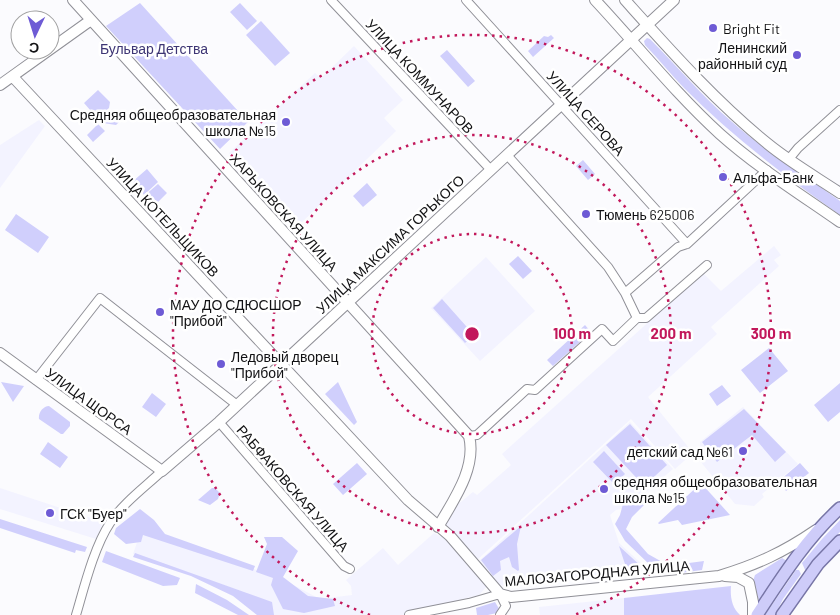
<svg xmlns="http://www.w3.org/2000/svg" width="840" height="615" font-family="Barlow,sans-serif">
<rect width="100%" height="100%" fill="#fbfbfe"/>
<!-- built -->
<path fill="#f3f3ff" d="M354,46L403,100L384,118L396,131L297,227L229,153L315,73L321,78Z
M39,120L45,126L0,188V145Z
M774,246L781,255L774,260L779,266L711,327L717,334L648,397L693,453L675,469L631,419L477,560L445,526L451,510L473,492L477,495L511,465L502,454L703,273L721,291Z
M486,257L535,311L480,361L431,308Z
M743,407L798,464L762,494L764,497L754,506L735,504L700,461V442Z
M630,422L673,469L627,508L616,510L610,515L619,543L645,567L623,572L507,587L497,584L478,562Z
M0,488L103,522L96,539L0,509Z
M142,528L284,580L320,599L352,595L351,586L346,580L383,548L398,565L434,533L448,540L488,585L479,595L427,608L428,615H264L247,593L133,554Z
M624,598V615H540L539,607Z"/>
<!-- green -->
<path fill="#d0cffc" d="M140,3L248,122L220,149L106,26Z
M240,3L257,21L247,30L230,12Z
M261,21L290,53L275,66L246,35Z
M551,35L554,38L533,57L528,51L544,36L548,37Z
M647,38L650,39C677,66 702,96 731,121C765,151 803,174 840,201V215C784,176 732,136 684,88C670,74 659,59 645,45L644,41Z
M447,50L475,81L468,87L440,56Z
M98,90L110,102L109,108L97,118L84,103Z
M111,110L121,120L116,125L103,123L99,119Z
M98,124L105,131L93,142L87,135Z
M583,160L595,174L588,180L576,166Z
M147,169L158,182L144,195L132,182Z
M367,183L377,195L363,207L353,196Z
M158,184L167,193L154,206L144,196Z
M16,214L49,237L38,253L5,230Z
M518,256L532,271L523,279L509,264Z
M442,299L474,335L465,343L433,308Z
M585,325L591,332L553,366L547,360Z
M769,348L788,371L760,393L741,370Z
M1,382L24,386L13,402Z
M338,382L357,422L354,425L325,394Z
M840,383V412L828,422L814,405Z
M722,385L731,396L717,406L709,394Z
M152,393L166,404L156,417L142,407Z
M49,406L70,422V426L63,434H61L39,419C38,413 43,406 49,406Z
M744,409L786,452L775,462L752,435L717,462L702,442Z
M630,424L667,465L644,486L606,445Z
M48,442L68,457L60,468L40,454Z
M604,451L625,474L614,484L593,462Z
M357,463L367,474L343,495L333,484Z
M800,463L809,473L786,491L779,481Z
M701,483L730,515L682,525L678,520L659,524L658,523Z
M212,488H215L220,493L218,499L210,505L198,500Z
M640,493L648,501L632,517L626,529L648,554L664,563L650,565L625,541L615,524L620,515L623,504Z
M140,509L154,520L165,534L255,566L253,571L143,535L141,542L126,544L114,534L116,528Z
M0,519L87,547L85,552L76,550L75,553L0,528Z
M840,520V532L826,546L806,572L802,563L822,539Z
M521,526L517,544L519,570L518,571L512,567L509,557L500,561L501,570L493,576L481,560Z
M264,537H282L298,551L283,577L308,596L333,599L335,606L304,613L283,609L271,585L273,578L256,572L267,544Z
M619,546L642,567L627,570Z
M106,551L180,578L177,585L163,586L102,562Z
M135,553L272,602L274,615H257L233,596L191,576L133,557Z
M782,558L787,561L759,601L753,581L755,575Z
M704,561L702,570L680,573L674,565Z
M796,570H799L801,574L783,599L775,615H765Z
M196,584L227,600L249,615H238L195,593Z
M731,586C730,597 732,608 740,615H624V598Z
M495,602L501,612L488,615H477L476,608Z"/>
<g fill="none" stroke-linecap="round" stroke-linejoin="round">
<!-- street casing -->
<g stroke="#909097" stroke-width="10">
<path id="street" d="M331,0L491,170
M466,0L687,244
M507,155L608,267L625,293L637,318
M789,159L798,148L840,110
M625,293L678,247L687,244L767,170
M36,380L100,298L237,405
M219,422L344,566L350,569
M469,436L477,435L527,389L535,390L602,329L613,341L637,318H646L707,265
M76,615C84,588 94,547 110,523C123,503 145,487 162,471
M409,615L469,603L500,594L506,606L500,615"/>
</g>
<!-- secondary casing -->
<g stroke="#909097" stroke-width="12">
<path id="secondary" d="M73,0L469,436C477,468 453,501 438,527
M595,0C637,45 675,93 720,134C757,167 800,194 840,222
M625,0C670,50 715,101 768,144C790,162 816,177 840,193
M13,77L408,500L450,536L500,594L511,597L719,576C756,565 784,552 816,530
M0,85L91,20
M0,353L162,471L219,422L674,0
M725,576L738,577L749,583L753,602V615"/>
</g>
<!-- primary casing -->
<g stroke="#7775a6" stroke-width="14">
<path id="primary" d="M757,615C782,577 806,539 840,508
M782,615L818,564L840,541"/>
</g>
<!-- street -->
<use href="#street" stroke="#fff" stroke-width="8"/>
<!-- secondary -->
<use href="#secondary" stroke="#fff" stroke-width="10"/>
<!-- primary -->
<use href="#primary" stroke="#ceccf9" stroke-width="11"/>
</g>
<!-- distance rings -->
<g fill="none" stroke="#c2185b" stroke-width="2.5" stroke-dasharray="2.5 5">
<circle cx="472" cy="334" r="100"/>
<circle cx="472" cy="334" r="199"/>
<path d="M370 615A299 299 0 1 1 574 615"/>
</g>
<!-- markers -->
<g fill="#6e5bd5" stroke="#fff" stroke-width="2">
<circle cx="713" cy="28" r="5"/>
<circle cx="797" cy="55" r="5"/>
<circle cx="286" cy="122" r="5"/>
<circle cx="723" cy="177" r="5"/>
<circle cx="586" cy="214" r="5"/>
<circle cx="160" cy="312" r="5"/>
<circle cx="221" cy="364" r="5"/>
<circle cx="743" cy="451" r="5"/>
<circle cx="604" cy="489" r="5"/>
<circle cx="50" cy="513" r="5"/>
</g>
<g text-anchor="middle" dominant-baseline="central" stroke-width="5" stroke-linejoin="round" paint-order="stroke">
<!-- poi labels -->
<g font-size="14" fill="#121214" stroke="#fff" text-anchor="start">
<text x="723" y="28">Bright Fit</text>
<text x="787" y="47" text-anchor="end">Ленинский<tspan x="787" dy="16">районный суд</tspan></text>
<text x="276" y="114" text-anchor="end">Средняя общеобразовательная<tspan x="276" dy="16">школа №15</tspan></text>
<text x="733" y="177">Альфа-Банк</text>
<text x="596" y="214">Тюмень 625006</text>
<text x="170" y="304">МАУ ДО СДЮСШОР<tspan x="170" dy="16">"Прибой"</tspan></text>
<text x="231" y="356">Ледовый дворец<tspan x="231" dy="16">"Прибой"</tspan></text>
<text x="733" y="451" text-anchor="end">детский сад №61</text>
<text x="614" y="481">средняя общеобразовательная<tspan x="614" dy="16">школа №15</tspan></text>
<text x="60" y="513">ГСК "Буер"</text>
</g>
<!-- park labels -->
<g font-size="14" fill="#3d3574" stroke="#fff">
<text x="154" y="48">Бульвар Детства</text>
</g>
<!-- street labels -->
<g font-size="14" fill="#121214" stroke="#fff">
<text transform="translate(420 76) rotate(47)">УЛИЦА КОММУНАРОВ</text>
<text transform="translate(586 113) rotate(48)">УЛИЦА СЕРОВА</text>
<text transform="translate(284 212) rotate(48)">ХАРЬКОВСКАЯ УЛИЦА</text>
<text transform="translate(163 217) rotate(47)">УЛИЦА КОТЕЛЬЩИКОВ</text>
<text transform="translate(390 244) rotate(-43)">УЛИЦА МАКСИМА ГОРЬКОГО</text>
<text transform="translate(89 401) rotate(36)">УЛИЦА ЩОРСА</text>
<text transform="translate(293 488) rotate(49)">РАБФАКОВСКАЯ УЛИЦА</text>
<text transform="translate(597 573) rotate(-5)">МАЛОЗАГОРОДНАЯ УЛИЦА</text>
</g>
</g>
<circle cx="472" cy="334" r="8" fill="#c2185b" stroke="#fff" stroke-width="2.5"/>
<g font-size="15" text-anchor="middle" font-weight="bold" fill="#c2185b" stroke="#fff" stroke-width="5" stroke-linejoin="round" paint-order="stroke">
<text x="572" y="339">100 m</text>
<text x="671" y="339">200 m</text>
<text x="771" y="339">300 m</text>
</g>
<!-- north arrow -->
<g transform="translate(35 35) rotate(184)"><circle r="24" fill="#ffffff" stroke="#a0a0a1"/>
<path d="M0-4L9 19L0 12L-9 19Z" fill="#6e5bd5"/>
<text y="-8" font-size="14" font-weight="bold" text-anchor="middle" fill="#121214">С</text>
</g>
</svg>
